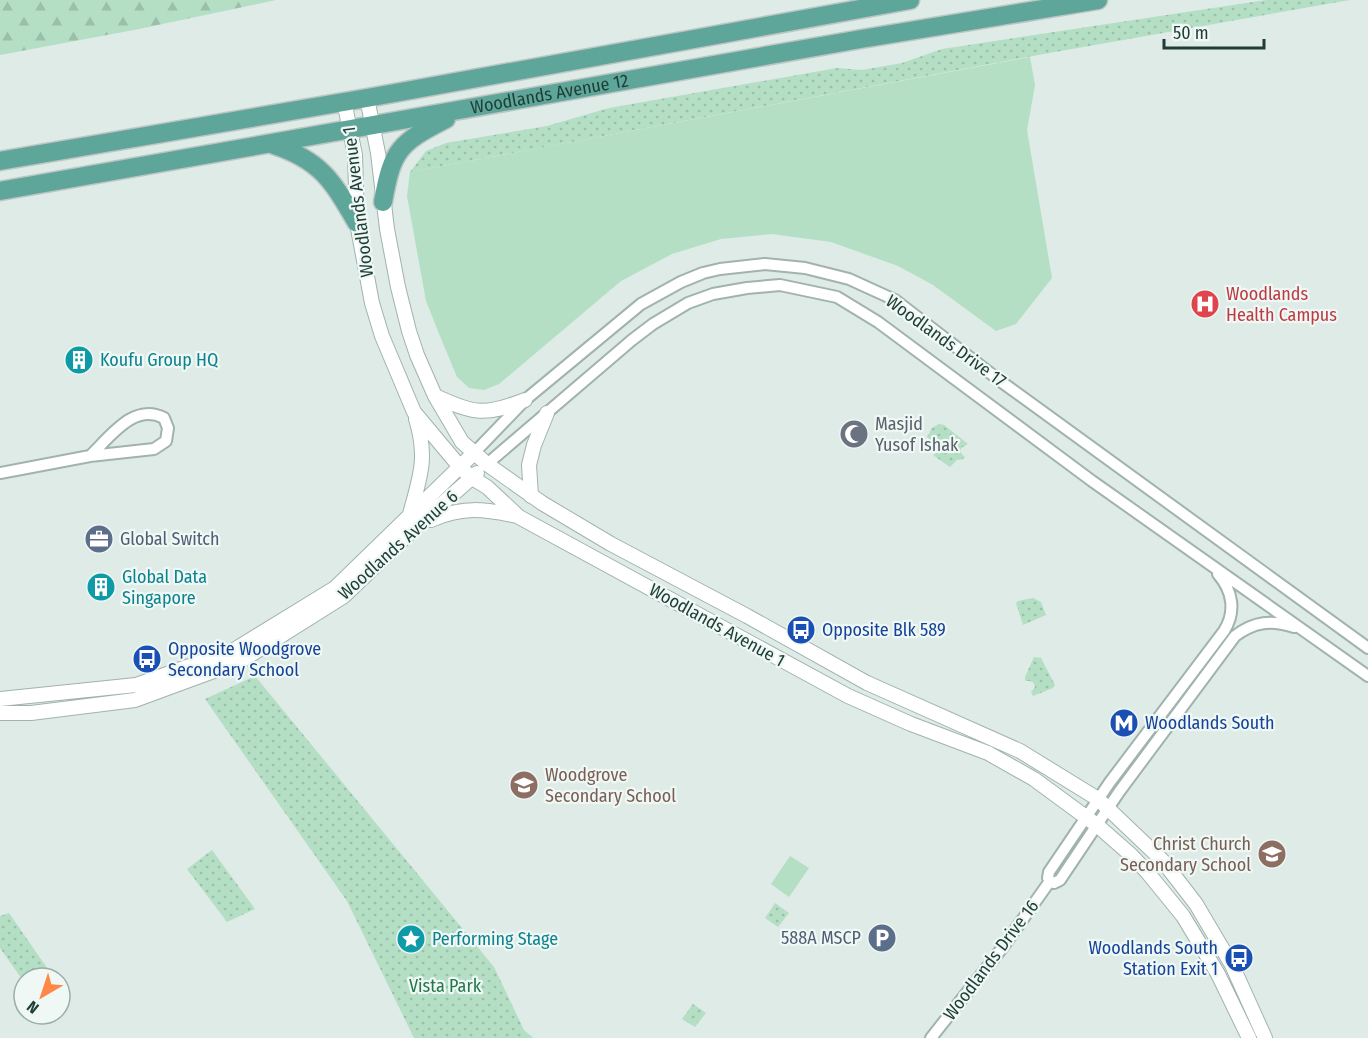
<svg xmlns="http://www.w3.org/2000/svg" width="1368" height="1038" font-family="'Fira Sans Condensed',sans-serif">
<defs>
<pattern id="forest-firs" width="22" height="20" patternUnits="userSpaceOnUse" patternTransform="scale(1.5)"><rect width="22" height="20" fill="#b4dfc4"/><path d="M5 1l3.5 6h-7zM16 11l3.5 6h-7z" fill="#9ac0a9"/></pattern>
<pattern id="park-dots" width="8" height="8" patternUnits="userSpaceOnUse" patternTransform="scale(1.5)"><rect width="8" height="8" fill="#b4dfc4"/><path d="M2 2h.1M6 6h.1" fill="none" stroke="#9ac0a9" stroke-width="1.8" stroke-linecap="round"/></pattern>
</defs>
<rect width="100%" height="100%" fill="#deebe7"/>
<!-- grass -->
<path fill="#b4dfc4" d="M1030,57L1035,85L1027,130L1052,278L1016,324L996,331L933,285L898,266L831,242L772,234L721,239L672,254L621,281L499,384L484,390L469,388L457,377L442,341L426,301L407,196L410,172Z
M790,856L809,868L789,897L771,884Z"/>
<!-- forest -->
<path fill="url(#forest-firs)" d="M0,0H276L139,29L0,55Z"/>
<!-- park -->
<path fill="url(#park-dots)" d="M1266,0H1350L1038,55L410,172L426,151L446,143L547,126L609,108L837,68L862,70L902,63L942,49Z
M939,424L944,425L968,444L961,448V453L965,457L963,459L957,460L950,467L933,455L938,452V448L927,437L932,428Z
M1033,598L1041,602L1046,615L1023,625L1016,603L1018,601Z
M1034,657L1041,658L1055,685L1053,688L1033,696L1031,692L1035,687C1034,681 1031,681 1025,681V677Z
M255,676L494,967L524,1030L533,1038H414L347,901L205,699Z
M212,850L255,909L227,922L187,869Z
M775,903L789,913L778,927L765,918Z
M9,913L54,978H24V982L0,948V916Z
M693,1004L706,1013L695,1027L682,1019Z"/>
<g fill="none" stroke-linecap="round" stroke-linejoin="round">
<!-- minor casing -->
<g stroke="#a1b3af" stroke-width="14">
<path id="minor" d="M474,453L525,400L641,304L681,282L703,273L720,269L765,264L805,268L849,279L895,300L1003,383L1368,648
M487,464L632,340L653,324L688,303L713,294L747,288L780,285L837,297L878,322L1092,481L1368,676
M0,473L90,456L154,449L166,441L168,428L164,418C134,402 110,437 90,456
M1050,881L1054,883L1060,880L1119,792L1235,636C1255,621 1271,620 1294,627
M931,1038L1003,947L1050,881L1048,878L1049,872L1110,782L1224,631C1236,612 1233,591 1218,574"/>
</g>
<!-- tertiary casing -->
<g stroke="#a1b3af" stroke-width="16">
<path id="tertiary" d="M367,98L378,153L387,229L398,287L409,331L417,355L435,396L462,442L487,464L542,503L611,544L747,616L867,683L1020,751L1098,799L1162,860L1196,904L1232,965L1265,1038
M344,101L355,155L357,223L372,303L382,336L414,412L460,467L472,478L487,487L519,517L848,696L911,724L988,753L1034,779L1098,826L1131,855L1148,873L1183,916L1218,974L1249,1038
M435,396C475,414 484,416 525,400
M531,496L529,465L534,445L547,413
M410,514C420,477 428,458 416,419
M431,520C463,506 484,509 517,516
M0,699L136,685L234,650L335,588L474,453
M0,713H31L135,700L241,661L344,596L418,525L477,473"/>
</g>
<!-- primary casing -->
<g stroke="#bcc5c3" stroke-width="21">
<g id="primary">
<path d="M274,145C322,161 333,182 357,223"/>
<path d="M0,161L367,98L910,0"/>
<path id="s1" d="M0,191L861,39L1098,0"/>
<path d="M383,202C392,150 399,143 446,119"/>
</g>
</g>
<!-- minor -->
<use href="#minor" stroke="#fff" stroke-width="10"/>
<!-- tertiary -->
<use href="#tertiary" stroke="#fff" stroke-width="14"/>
<!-- primary -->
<use href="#primary" stroke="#5ea69a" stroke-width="18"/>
</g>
<!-- icons -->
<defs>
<g id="hospital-disc" transform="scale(1.5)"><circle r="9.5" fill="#e0444e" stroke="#eff8f4"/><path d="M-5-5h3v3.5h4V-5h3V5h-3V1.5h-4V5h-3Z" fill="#fff"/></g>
<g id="building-disc" transform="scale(1.5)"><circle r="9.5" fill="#0f9aa8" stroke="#eff8f4"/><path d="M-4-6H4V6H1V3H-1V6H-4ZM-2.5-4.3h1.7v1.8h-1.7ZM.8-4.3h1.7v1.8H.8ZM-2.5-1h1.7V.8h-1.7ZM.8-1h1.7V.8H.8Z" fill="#fff"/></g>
<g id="mosque-disc" transform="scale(1.5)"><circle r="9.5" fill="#6b7280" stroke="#eff8f4"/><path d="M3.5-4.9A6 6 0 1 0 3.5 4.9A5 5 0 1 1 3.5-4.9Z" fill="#fff"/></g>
<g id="office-disc" transform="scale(1.5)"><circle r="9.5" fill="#5c6f8a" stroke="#eff8f4"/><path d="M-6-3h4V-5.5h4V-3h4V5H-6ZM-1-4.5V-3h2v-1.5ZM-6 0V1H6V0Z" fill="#fff"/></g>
<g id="bus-disc" transform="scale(1.5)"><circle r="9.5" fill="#1a4fb4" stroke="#eff8f4"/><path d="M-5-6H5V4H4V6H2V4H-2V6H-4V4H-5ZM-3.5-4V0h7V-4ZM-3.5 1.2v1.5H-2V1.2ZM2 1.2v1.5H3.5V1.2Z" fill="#fff"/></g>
<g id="metro-disc" transform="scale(1.5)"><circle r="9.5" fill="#1a4fb4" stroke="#eff8f4"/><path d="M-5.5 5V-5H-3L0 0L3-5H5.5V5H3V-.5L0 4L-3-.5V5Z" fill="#fff"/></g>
<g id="school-disc" transform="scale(1.5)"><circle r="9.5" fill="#8d6e63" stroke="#eff8f4"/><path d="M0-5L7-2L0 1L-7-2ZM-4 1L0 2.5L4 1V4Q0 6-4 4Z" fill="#fff"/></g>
<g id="parking-disc" transform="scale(1.5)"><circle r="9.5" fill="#5c6f8a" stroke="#eff8f4"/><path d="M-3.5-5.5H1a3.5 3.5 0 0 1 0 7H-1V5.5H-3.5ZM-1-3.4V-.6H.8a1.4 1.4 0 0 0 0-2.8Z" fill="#fff"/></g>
<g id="sight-disc" transform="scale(1.5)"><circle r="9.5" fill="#0f9aa8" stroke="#eff8f4"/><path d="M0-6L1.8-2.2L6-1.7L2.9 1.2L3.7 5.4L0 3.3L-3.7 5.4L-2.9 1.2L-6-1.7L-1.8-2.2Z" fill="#fff"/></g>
</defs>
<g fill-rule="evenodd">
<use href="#hospital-disc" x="1205" y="304"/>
<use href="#building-disc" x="79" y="360"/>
<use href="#mosque-disc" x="854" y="434"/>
<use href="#office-disc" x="99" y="539"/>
<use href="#building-disc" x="101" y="587"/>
<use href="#bus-disc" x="801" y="630"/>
<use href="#bus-disc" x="147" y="659"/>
<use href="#metro-disc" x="1124" y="723"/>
<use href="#school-disc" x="524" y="785"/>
<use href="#school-disc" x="1272" y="854"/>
<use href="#parking-disc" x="882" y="938"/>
<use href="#sight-disc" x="411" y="939"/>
<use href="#bus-disc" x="1239" y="958"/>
</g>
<g text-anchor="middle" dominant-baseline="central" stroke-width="4.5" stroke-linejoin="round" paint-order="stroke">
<!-- street labels -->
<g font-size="18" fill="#1e3d37" stroke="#eff8f4">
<text stroke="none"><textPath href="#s1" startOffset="558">Woodlands Avenue 12</textPath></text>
<text transform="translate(358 202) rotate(-97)">Woodlands Avenue 1</text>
<text transform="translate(946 341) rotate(36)">Woodlands Drive 17</text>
<text transform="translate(398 545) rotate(-42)">Woodlands Avenue 6</text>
<text transform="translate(717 625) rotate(29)">Woodlands Avenue 1</text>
<text transform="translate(991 960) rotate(-53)">Woodlands Drive 16</text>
</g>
<!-- health labels -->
<g font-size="18" fill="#be3a42" stroke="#eff8f4" text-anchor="start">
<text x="1226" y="294">Woodlands<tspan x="1226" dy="21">Health Campus</tspan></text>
</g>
<!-- culture labels -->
<g font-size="18" fill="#0d838f" stroke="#eff8f4" text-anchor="start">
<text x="100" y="360">Koufu Group HQ</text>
<text x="122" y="577">Global Data<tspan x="122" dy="21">Singapore</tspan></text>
<text x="432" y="939">Performing Stage</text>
</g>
<!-- worship labels -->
<g font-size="18" fill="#5b616d" stroke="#eff8f4" text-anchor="start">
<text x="875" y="424">Masjid<tspan x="875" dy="21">Yusof Ishak</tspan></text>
</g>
<!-- service labels -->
<g font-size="18" fill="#4e5e75" stroke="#eff8f4" text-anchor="start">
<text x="120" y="539">Global Switch</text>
<text x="861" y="938" text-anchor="end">588A MSCP</text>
</g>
<!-- transit labels -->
<g font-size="18" fill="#164399" stroke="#eff8f4" text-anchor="start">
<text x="822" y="630">Opposite Blk 589</text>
<text x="168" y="649">Opposite Woodgrove<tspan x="168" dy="21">Secondary School</tspan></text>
<text x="1145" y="723">Woodlands South</text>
<text x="1218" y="948" text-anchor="end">Woodlands South<tspan x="1218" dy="21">Station Exit 1</tspan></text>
</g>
<!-- education labels -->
<g font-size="18" fill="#785e54" stroke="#eff8f4" text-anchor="start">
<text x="545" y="775">Woodgrove<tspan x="545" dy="21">Secondary School</tspan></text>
<text x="1251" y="844" text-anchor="end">Christ Church<tspan x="1251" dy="21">Secondary School</tspan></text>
</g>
<!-- park labels -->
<g font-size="18" fill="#24774c" stroke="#eff8f4">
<text x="445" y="986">Vista Park</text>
</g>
</g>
<!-- north arrow -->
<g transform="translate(42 996) rotate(219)"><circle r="28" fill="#eff8f4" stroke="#9bada8" stroke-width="1.5"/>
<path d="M0-4.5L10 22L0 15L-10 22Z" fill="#ff8748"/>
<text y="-9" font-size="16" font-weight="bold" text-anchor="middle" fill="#1e3d37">N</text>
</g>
<!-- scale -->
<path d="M1164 39v9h100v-9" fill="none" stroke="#1e3d37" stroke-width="3"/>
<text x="1173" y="39" font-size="18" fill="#1e3d37" stroke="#eff8f4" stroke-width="4.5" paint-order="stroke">50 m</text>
</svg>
